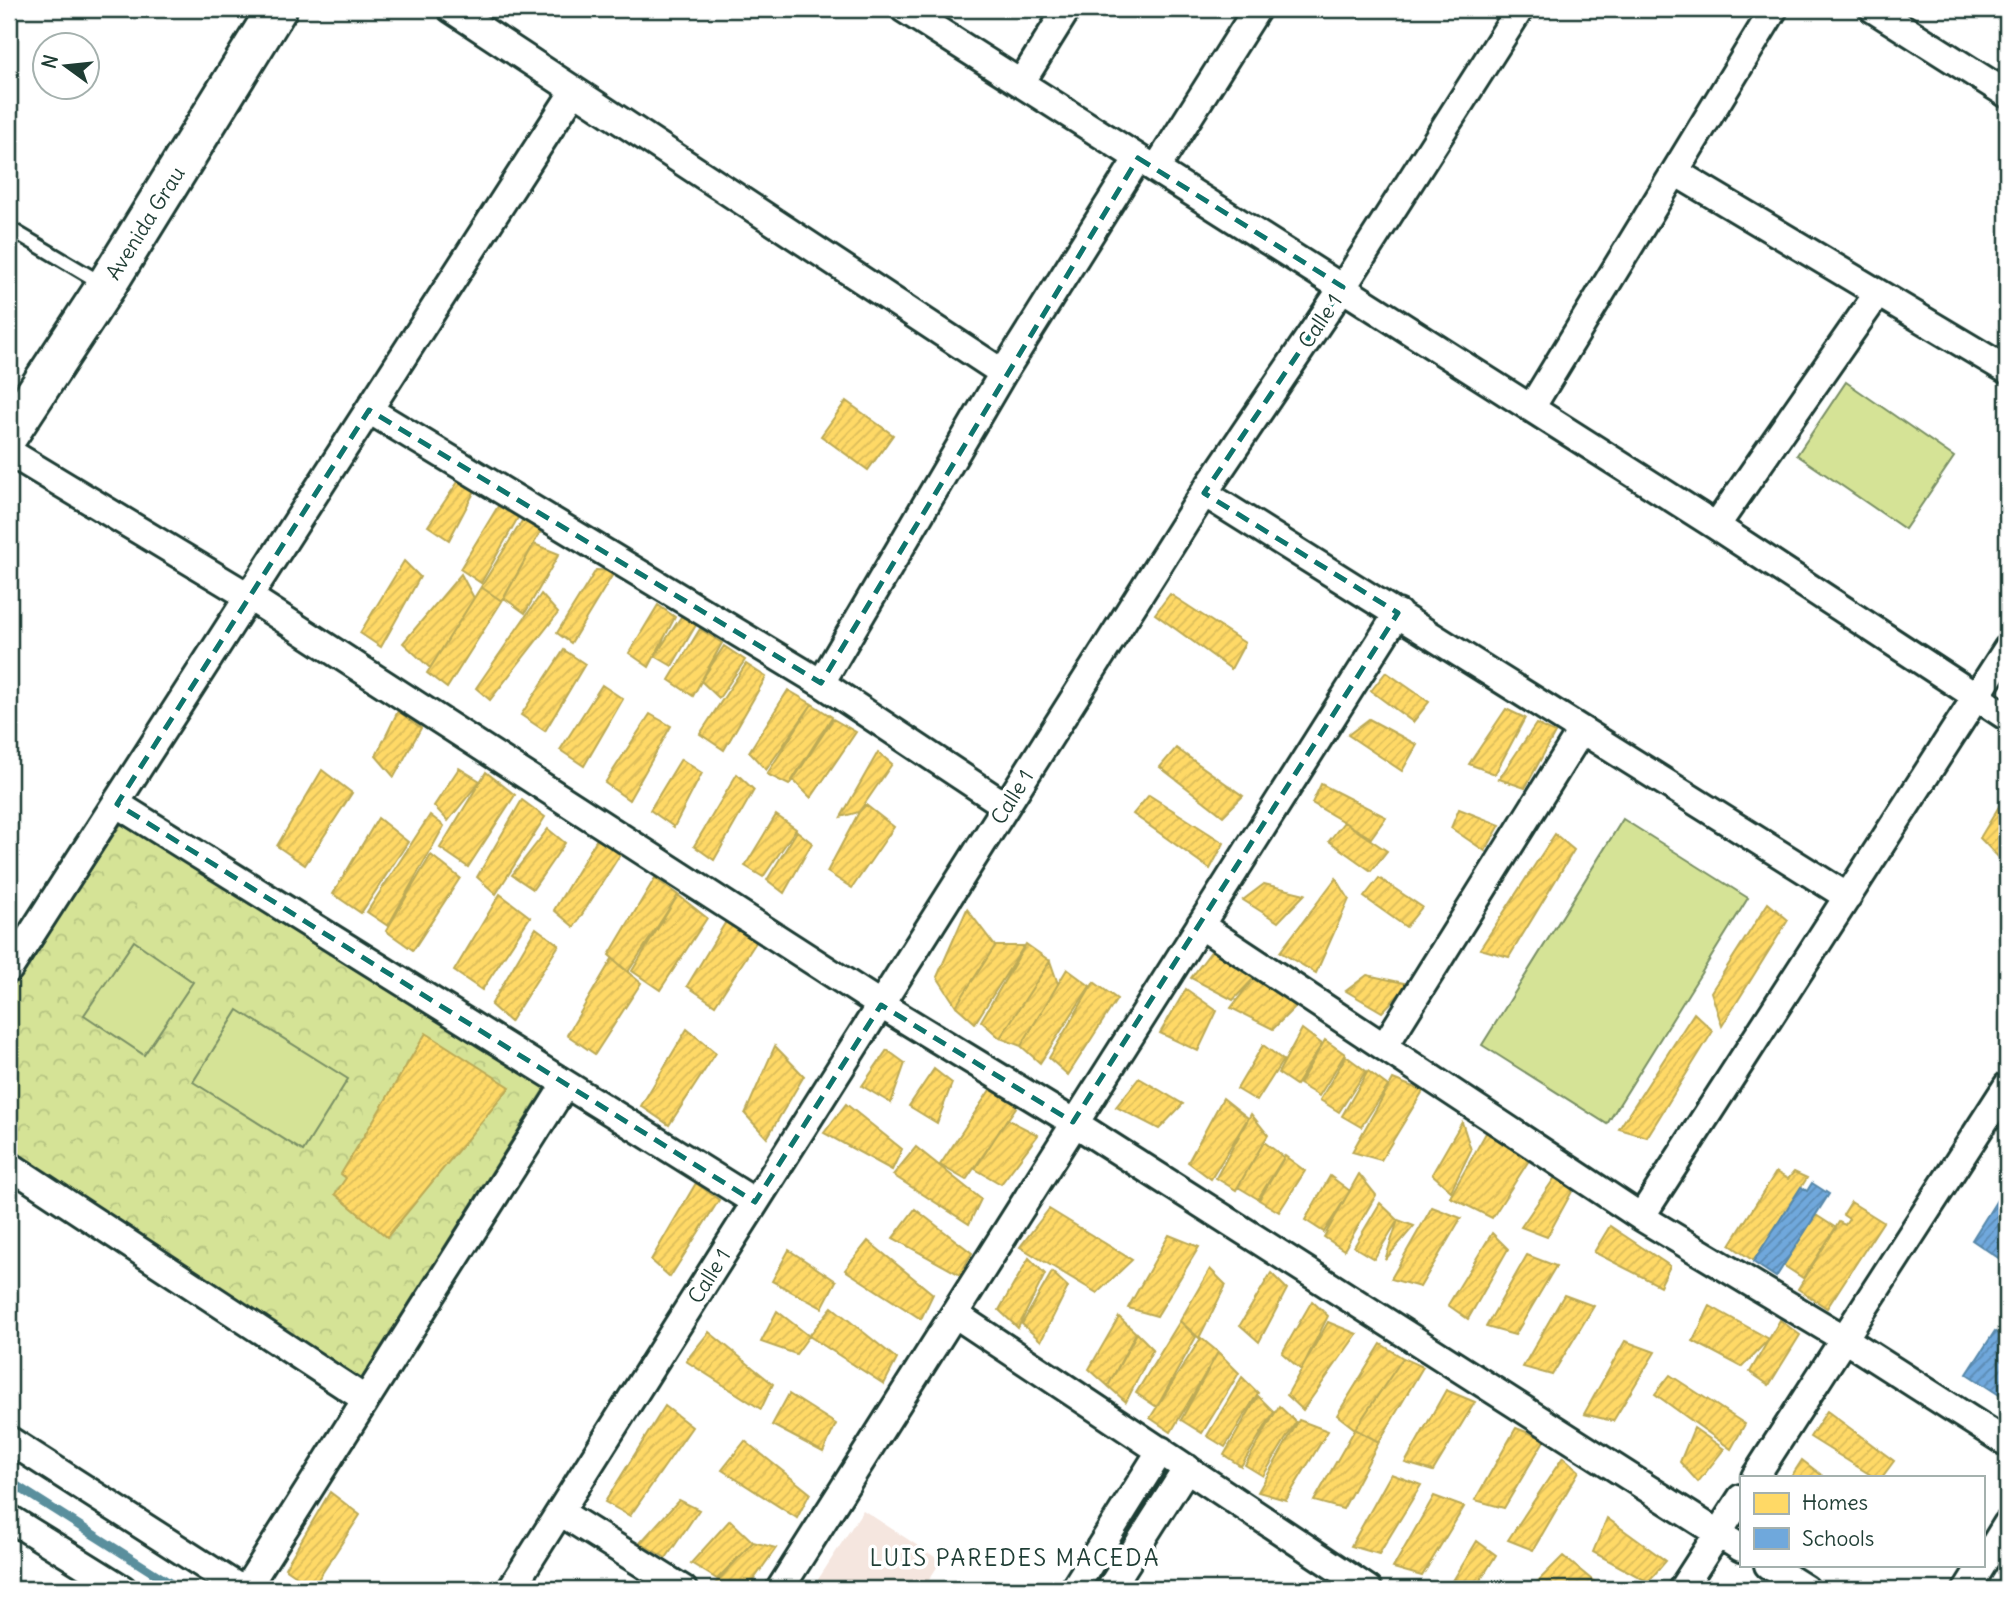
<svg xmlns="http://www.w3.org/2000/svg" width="2016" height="1598" font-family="Delius,sans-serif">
<defs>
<pattern id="park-crowns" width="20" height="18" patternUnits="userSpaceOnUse" patternTransform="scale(1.75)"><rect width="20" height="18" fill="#d5e396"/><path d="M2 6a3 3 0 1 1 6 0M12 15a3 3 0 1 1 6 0" fill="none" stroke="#b6c482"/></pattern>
<pattern id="homes-hatch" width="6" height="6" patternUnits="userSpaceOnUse" patternTransform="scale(1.75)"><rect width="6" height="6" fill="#ffd966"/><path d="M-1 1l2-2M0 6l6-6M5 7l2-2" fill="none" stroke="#dabb59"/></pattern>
<pattern id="schools-hatch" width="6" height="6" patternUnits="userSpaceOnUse" patternTransform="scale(1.75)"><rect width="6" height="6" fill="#6fa8dc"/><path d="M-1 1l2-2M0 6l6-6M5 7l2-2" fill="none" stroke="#5b8ab3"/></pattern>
</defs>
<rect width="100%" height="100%" fill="#fff"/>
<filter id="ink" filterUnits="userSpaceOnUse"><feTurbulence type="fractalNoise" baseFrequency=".0143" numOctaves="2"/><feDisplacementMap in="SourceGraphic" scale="14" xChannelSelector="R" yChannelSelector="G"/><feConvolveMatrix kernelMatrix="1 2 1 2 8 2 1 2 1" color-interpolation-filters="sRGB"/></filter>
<g filter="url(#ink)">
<!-- built -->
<path fill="#f5e6df" d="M863,1510L941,1561L923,1589H812Z"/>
<!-- park -->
<path fill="url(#park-crowns)" stroke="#7a9065" stroke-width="2" d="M129,812L546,1086L359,1382L9,1162V991Z"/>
<!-- garden -->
<path fill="#d5e396" stroke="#7a9065" stroke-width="2" d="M1846,382L1954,457L1905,529L1797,455Z
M1623,819L1748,898L1607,1124L1482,1045Z
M134,941L193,982L144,1055L84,1015Z
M238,1010L348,1079L303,1151L193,1082Z"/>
<!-- homes -->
<path fill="url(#homes-hatch)" stroke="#bcaa57" stroke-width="2" d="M846,401L893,435L868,470L821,436Z
M462,476L478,485L449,540L428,526Z
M503,498L520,514L481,583L460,569Z
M525,516L541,531L502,601L481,587Z
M534,544L559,554L525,613L504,598Z
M404,561L420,577L381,647L360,633Z
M596,570L615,571L571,643L557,633Z
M461,574L474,598L430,668L403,643Z
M481,587L502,601L447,688L427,673Z
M541,594L558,613L490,700L476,688Z
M1170,594L1245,643L1231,669L1155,614Z
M658,605L675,617L649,667L629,653Z
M685,611L696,625L672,666L655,656Z
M700,629L722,643L693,696L669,680Z
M724,646L745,660L719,698L701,681Z
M564,650L585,664L545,731L521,715Z
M746,664L766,677L724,750L700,734Z
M1386,672L1429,702L1413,722L1371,691Z
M602,685L623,699L584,766L560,750Z
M788,690L812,704L766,770L749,752Z
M812,704L832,717L789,785L767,774Z
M1506,709L1525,718L1495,774L1469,764Z
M398,711L421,728L394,777L376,756Z
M650,714L671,726L629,800L605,783Z
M833,719L856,732L811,798L793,780Z
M1369,719L1417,745L1402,771L1348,735Z
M1536,724L1555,733L1525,788L1499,779Z
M1176,748L1243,796L1223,816L1160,767Z
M878,752L892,764L859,812L841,817Z
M681,759L702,773L674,827L650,810Z
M459,768L480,781L448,821L434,806Z
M322,770L352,793L305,865L277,846Z
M486,772L515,795L468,867L440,848Z
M737,774L754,790L714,860L694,846Z
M1321,784L1386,817L1371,838L1312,803Z
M2007,793V860L2005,864L1980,838Z
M1149,795L1224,843L1210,869L1133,814Z
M522,800L545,817L496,894L477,877Z
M866,805L894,827L852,888L827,872L859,812Z
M1459,809L1500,825L1485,851L1451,828Z
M430,815L444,826L388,926L367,912Z
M776,815L796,829L763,877L745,866Z
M378,818L408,842L361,913L333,894Z
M1344,822L1387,851L1371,871L1329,841Z
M548,829L565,843L533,889L512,875Z
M797,831L812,843L784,893L767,880Z
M600,834L623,850L574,927L554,910Z
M1555,834L1574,850L1509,957L1480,949Z
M431,855L460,878L413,950L386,931Z
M655,878L678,895L628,972L609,955Z
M1336,878L1349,899L1316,973L1280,952Z
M1379,878L1422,907L1406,927L1364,897Z
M1264,884L1305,894L1278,922L1243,900Z
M500,894L530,917L482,990L454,971Z
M678,895L707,918L660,990L632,971Z
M1768,903L1788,920L1722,1026L1711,992Z
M967,909L995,946L956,1006L937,977Z
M733,910L762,933L715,1005L687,986Z
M536,928L559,945L510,1022L491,1005Z
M1026,944L1050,961L1000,1038L981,1021Z
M995,946H1024L975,1023L956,1006Z
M1213,949L1258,974L1233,1000L1191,978Z
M612,959L641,983L595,1054L567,1035Z
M1050,961L1058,984L1021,1046L1000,1038Z
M1067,969L1090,986L1040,1063L1021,1046Z
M1367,975L1409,984L1382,1012L1346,991Z
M1254,978L1298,1004L1273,1029L1231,1008Z
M1094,982L1117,999L1068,1075L1049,1058Z
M1186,989L1217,1011L1198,1051L1160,1033Z
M1694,1013L1713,1031L1647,1137L1619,1129Z
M687,1029L716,1053L669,1125L641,1106Z
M1302,1029L1322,1044L1296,1085L1278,1073Z
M426,1033L510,1087L387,1237L335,1194L346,1178L341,1174Z
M1325,1040L1345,1054L1319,1096L1299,1084Z
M1263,1045L1283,1060L1257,1101L1237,1089Z
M775,1046L804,1076L767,1138L745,1114Z
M887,1050L905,1063L891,1103L862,1086Z
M1346,1056L1366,1071L1339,1112L1320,1100Z
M934,1069L952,1083L937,1123L909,1106Z
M1368,1071L1388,1086L1361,1127L1342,1116Z
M1139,1078L1183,1104L1159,1129L1116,1107Z
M1393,1079L1423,1091L1381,1160L1352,1152Z
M994,1084L1019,1103L966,1180L940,1165Z
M1223,1098L1248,1118L1211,1179L1188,1162Z
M846,1104L902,1149L892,1170L824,1133Z
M1251,1114L1268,1135L1236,1190L1216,1178Z
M1007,1119L1038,1135L1001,1184L975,1169Z
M1462,1122L1471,1150L1451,1191L1432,1174Z
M1491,1124L1537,1148L1492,1218L1450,1197Z
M1264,1142L1284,1157L1258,1199L1238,1187Z
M916,1147L981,1199L969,1224L893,1175Z
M1285,1156L1305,1171L1279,1212L1259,1200Z
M1776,1172L1788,1179L1794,1172L1807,1178L1754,1261L1730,1245Z
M1558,1173L1575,1186L1547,1237L1521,1227Z
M1359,1174L1376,1195L1344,1250L1324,1237Z
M1330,1176L1350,1191L1324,1232L1305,1220Z
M696,1183L719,1200L670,1277L651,1260Z
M1851,1202L1883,1222L1827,1308L1798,1289L1839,1222L1845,1225L1849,1219L1843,1215Z
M1380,1203L1398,1220L1374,1259L1354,1247Z
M1432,1207L1461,1218L1420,1287L1391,1279Z
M915,1209L972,1253L960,1275L893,1238Z
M1049,1209L1132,1260L1097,1293L1020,1247Z
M1816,1215L1836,1228L1803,1278L1783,1265Z
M1398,1220L1414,1226L1385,1260Z
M1610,1226L1670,1266L1660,1286L1594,1252Z
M1492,1233L1508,1249L1468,1319L1448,1305Z
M1169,1235L1199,1247L1157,1316L1128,1308Z
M868,1241L933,1294L921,1319L845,1270Z
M789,1250L836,1281L822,1308L772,1281Z
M1527,1255L1556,1266L1515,1335L1486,1327Z
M1029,1258L1045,1274L1018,1328L999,1310Z
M1210,1269L1226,1285L1199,1338L1180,1321Z
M1052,1272L1068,1287L1041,1341L1022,1324Z
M1271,1273L1287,1289L1259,1342L1240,1325Z
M1564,1295L1594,1306L1552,1375L1523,1367Z
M1312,1301L1328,1316L1301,1370L1282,1353Z
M1710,1306L1769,1339L1742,1367L1693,1341Z
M832,1307L897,1359L884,1384L809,1336Z
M777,1311L809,1336L796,1354L761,1342Z
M1119,1317L1136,1333L1108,1386L1089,1369Z
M1780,1320L1800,1335L1769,1385L1750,1372Z
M1180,1321L1196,1337L1157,1407L1136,1393Z
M1328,1322L1357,1334L1303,1410L1287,1395Z
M709,1332L773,1384L761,1409L686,1361Z
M1137,1333L1153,1349L1126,1402L1108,1386Z
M1201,1338L1218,1352L1171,1432L1150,1418Z
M1625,1341L1655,1352L1613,1421L1584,1414Z
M1381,1344L1403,1358L1355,1429L1337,1415Z
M1218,1352L1239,1373L1202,1433L1181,1420Z
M1403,1358L1423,1367L1379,1442L1355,1429Z
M1670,1375L1745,1424L1731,1449L1655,1394Z
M1242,1377L1258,1393L1225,1447L1207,1436Z
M1446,1390L1475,1402L1433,1471L1405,1463Z
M789,1394L836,1424L823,1452L772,1425Z
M1258,1396L1274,1412L1241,1466L1224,1455Z
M665,1406L692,1427L630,1516L605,1502Z
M1279,1406L1296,1422L1263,1476L1245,1465Z
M1827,1411L1894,1461L1882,1477H1874L1810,1437Z
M1299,1420L1328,1431L1286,1500L1258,1492Z
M1516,1428L1545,1439L1504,1508L1475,1500Z
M1694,1428L1724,1449L1698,1482L1680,1462Z
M1355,1429L1379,1442L1343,1509L1314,1501Z
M745,1441L810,1493L797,1518L722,1470Z
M1563,1457L1579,1471L1533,1550L1508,1540Z
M1802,1460L1824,1477H1791Z
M1391,1474L1421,1485L1379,1554L1351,1546Z
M330,1492L360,1515L313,1587L285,1568Z
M1434,1496L1464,1507L1422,1576L1393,1568Z
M679,1500L699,1510L666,1558L640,1543Z
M1607,1518L1666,1561L1648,1582L1593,1552Z
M730,1520L753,1542L717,1579L691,1563Z
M1477,1541L1496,1555L1475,1589H1448Z
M753,1542L776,1548L747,1589H721L714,1585Z
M1563,1556L1603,1589H1547L1537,1582Z"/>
<!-- schools -->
<path fill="url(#schools-hatch)" stroke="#5788aa" stroke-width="2" d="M1812,1183L1829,1194L1776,1277L1753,1262L1801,1187L1807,1191Z
M2007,1184V1255L2003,1261L1972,1240Z
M1995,1331L2007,1339V1400L1967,1374Z"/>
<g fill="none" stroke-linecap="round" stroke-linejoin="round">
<!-- stream -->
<path stroke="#5a8f9d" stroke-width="9" d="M9,1481L179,1589"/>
<!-- lane casing -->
<g stroke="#1f3d34" stroke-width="18">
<path id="lane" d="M9,228L103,284"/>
</g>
<!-- street casing -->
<g stroke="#1f3d34" stroke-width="32">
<path id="street" d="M451,9L1003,373
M904,9L1716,526L2007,717
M1873,9L2007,94
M1021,83L1067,9
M1156,169L1257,9
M1675,172L2007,370
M1531,408L1774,9
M369,410L821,683L1006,806
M9,452L248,596L881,1005L1073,1122L1741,1548
M1204,493L1848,897
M1716,526L1878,293
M821,683L1003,373L1138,158
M117,804L755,1202
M1200,925L1641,1217L1843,1338L2007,1443
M9,969L574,91
M1384,1047L1581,731
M9,1165L365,1399
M1641,1217L2007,649
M956,1315L1368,1589
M9,1440L241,1589
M1755,1477L2007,1086
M560,1512L683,1589
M9,1518L123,1589
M1983,1563L2007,1524
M1768,1565L1806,1589
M246,1589L565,1085
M511,1589L1204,493L1343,287L1520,9
M780,1589L1398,613
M1074,1589L1161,1450
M1110,1589L1187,1468
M1682,1589L1741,1498
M1967,1589L1982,1565"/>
</g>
<!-- primary casing -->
<g stroke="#1f3d34" stroke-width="44">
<path id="primary" d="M9,434L106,286L277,9"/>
</g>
<!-- lane -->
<use href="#lane" stroke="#fff" stroke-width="12"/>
<!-- street -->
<use href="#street" stroke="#fff" stroke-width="26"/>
<!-- primary -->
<use href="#primary" stroke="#fff" stroke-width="38"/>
</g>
</g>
<!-- marked area -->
<path fill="none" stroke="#0f766e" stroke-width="5" stroke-dasharray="14 9" stroke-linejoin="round" d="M1138,158L1343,287L1204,493L1398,613L1073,1122L881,1005L755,1202L117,804L369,410L821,683Z"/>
<g text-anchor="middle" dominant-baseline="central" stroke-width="7" stroke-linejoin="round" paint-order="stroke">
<!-- street labels -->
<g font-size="21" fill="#1f3d34" stroke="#fff">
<text transform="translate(145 223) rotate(-58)">Avenida Grau</text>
<text transform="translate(1320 321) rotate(-56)">Calle 1</text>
<text transform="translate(1012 797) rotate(-58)">Calle 1</text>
<text transform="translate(709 1276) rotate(-58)">Calle 1</text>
</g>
<!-- neighbourhood labels -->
<g font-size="23" letter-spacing="2" fill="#1f3d34" stroke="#fff">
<text x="1015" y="1557">LUIS PAREDES MACEDA</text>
</g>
</g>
<!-- margin -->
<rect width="2016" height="1598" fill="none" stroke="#fff" stroke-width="35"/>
<rect x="18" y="18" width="1981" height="1563" fill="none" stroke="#1f3d34" stroke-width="2.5" filter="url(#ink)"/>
<!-- legend -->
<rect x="1740" y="1476" width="245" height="91" fill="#ffffff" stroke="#a5b1ae" stroke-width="2"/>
<rect x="1754" y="1493" width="35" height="21" fill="#ffd966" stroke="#a5b1ae" stroke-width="2"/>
<text x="1802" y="1510" font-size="21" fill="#1f3d34">Homes</text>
<rect x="1754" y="1528" width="35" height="21" fill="#6fa8dc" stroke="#a5b1ae" stroke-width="2"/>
<text x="1802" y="1546" font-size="21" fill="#1f3d34">Schools</text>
<!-- north arrow -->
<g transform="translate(66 66) rotate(285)"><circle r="33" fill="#ffffff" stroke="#a5b1ae" stroke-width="2"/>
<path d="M0-5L12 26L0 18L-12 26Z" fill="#1f3d34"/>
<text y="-10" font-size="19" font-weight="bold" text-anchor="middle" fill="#1f3d34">N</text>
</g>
</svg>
